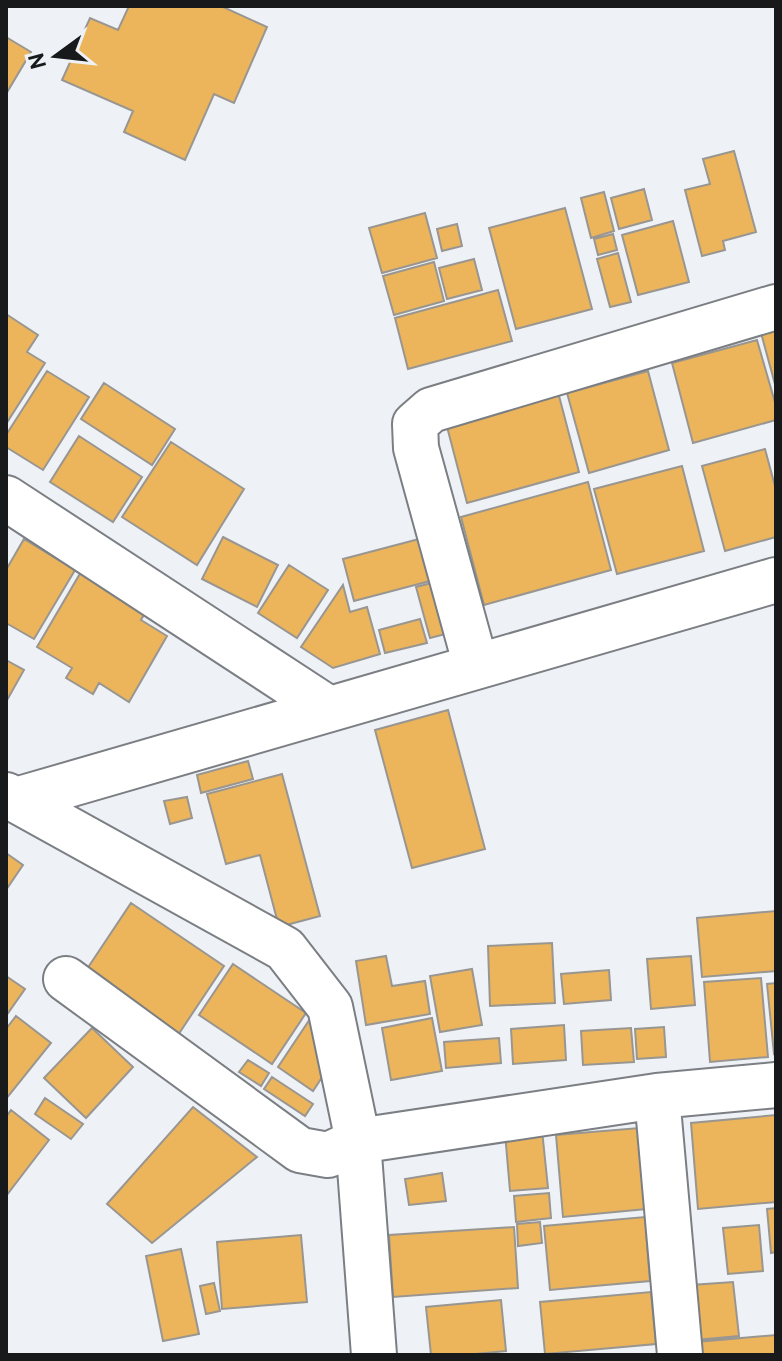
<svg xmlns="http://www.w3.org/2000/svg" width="782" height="1361" font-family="Overpass,sans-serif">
<rect width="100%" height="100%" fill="#eef2f7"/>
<!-- building -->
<path fill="#ecb55b" stroke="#999691" stroke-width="2" d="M129,6H221L267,27L234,103L214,94L185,160L124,132L133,111L62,80L90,18L118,30Z
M6,37L31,52L6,94Z
M734,151L756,232L723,241L725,250L702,256L685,190L710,184L703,159Z
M644,189L652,220L619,229L611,198Z
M604,192L614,231L591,238L581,198Z
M565,208L592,309L516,329L489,228Z
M425,213L437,258L382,273L369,228Z
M673,221L689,282L638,295L622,235Z
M457,224L462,246L442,251L437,229Z
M613,234L617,250L598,255L594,239Z
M618,253L631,302L610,307L597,259Z
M474,259L482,290L447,299L439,268Z
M434,262L444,301L394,315L383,276Z
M498,290L512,341L408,369L395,318Z
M6,314L38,335L27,352L45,363L6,424Z
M776,329V388L761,333Z
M757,340L776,406V420L693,443L672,363Z
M47,371L89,397L43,470L6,447V435Z
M648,371L669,450L589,473L567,393Z
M104,383L175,429L152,465L81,419Z
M558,392L579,472L467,503L446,423Z
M79,436L142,477L113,522L50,482Z
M171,442L244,489L197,565L122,517Z
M765,449L776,490V537L725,551L702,466Z
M682,466L704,551L617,574L594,489Z
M588,482L611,570L484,605L461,517Z
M223,537L278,565L257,607L202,579Z
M24,539L75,570L34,639L6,623V570Z
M419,539L430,581L354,601L343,559Z
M289,565L328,590L297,638L258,613Z
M81,572L146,611L141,620L167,636L129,702L99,683L93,694L66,678L72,668L37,647Z
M435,582L449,633L430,638L416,587Z
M343,585L350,612L367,607L380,654L333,668L301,647Z
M420,619L427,643L385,653L379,630Z
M6,660L24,670L6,702Z
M448,710L485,849L412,868L375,730Z
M248,761L253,779L201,793L197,775Z
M282,774L320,916L279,927L260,855L226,864L207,794Z
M187,797L192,818L170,824L164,801Z
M6,853L23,865L6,890Z
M131,903L224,966L178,1035L85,972Z
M776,911V971L702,977L697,918Z
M552,943L555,1003L490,1006L488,946Z
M386,956L392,986L425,981L430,1014L366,1025L356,961Z
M691,956L695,1005L651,1009L647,959Z
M233,964L306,1013L272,1064L199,1015Z
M472,969L482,1025L440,1032L430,976Z
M609,970L611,1000L564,1004L561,974Z
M6,976L25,989L6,1016Z
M761,978L768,1057L710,1062L704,982Z
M776,983V1053L774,1054L767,984Z
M16,1016L51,1043L6,1099V1029Z
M432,1018L442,1071L391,1080L382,1028Z
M310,1019L325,1030L332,1062L313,1091L278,1067Z
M564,1025L566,1060L513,1064L511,1029Z
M664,1027L666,1057L637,1059L635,1029Z
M92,1028L133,1067L86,1118L44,1078Z
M631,1028L634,1062L583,1065L581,1031Z
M499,1038L501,1063L446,1068L444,1042Z
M248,1060L269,1073L261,1086L239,1072Z
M272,1077L313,1104L305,1116L264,1089Z
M45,1098L83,1124L71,1139L35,1114Z
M193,1107L257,1157L152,1243L107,1204Z
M11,1110L49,1140L6,1196V1117Z
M776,1115V1202L698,1209L691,1123Z
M639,1128L646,1209L563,1217L556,1135Z
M542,1130L548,1188L510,1191L505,1133Z
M442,1173L446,1201L409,1205L405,1179Z
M549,1193L551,1218L516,1222L514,1196Z
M776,1208V1252L771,1253L767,1209Z
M645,1217L650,1281L550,1290L544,1226Z
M540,1222L542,1243L518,1246L517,1224Z
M759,1225L763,1271L728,1274L723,1228Z
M514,1227L518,1288L393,1297L389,1235Z
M301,1235L307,1302L222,1309L217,1242Z
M181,1249L199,1334L163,1341L146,1256Z
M733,1282L739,1336L696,1340L691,1285Z
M214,1283L220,1311L206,1314L200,1286Z
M651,1292L656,1344L545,1354L540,1302Z
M501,1300L506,1351L465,1355H431L426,1307Z
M776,1335V1355H698L696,1342Z"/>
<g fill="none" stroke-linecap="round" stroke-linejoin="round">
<!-- minor casing -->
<g stroke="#7b7f83" stroke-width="48">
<path id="minor" d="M6,498L329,709
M476,666L416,448L415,424L431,410L776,307
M6,795L16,800L776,580
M16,800L285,949L330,1007L358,1141L374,1355
M66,979L300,1150L328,1155L358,1141L657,1096L776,1085
M657,1096L680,1355"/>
</g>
<!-- minor -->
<use href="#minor" stroke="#fff" stroke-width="44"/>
</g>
<!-- border -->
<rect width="782" height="1361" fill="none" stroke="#17191a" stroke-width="16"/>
<!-- north arrow -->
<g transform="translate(56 56) rotate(255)" stroke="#eef2f7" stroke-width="6" paint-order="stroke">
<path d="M0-6L14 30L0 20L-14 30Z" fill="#17191a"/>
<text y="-12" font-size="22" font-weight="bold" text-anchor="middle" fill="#17191a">N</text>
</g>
</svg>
